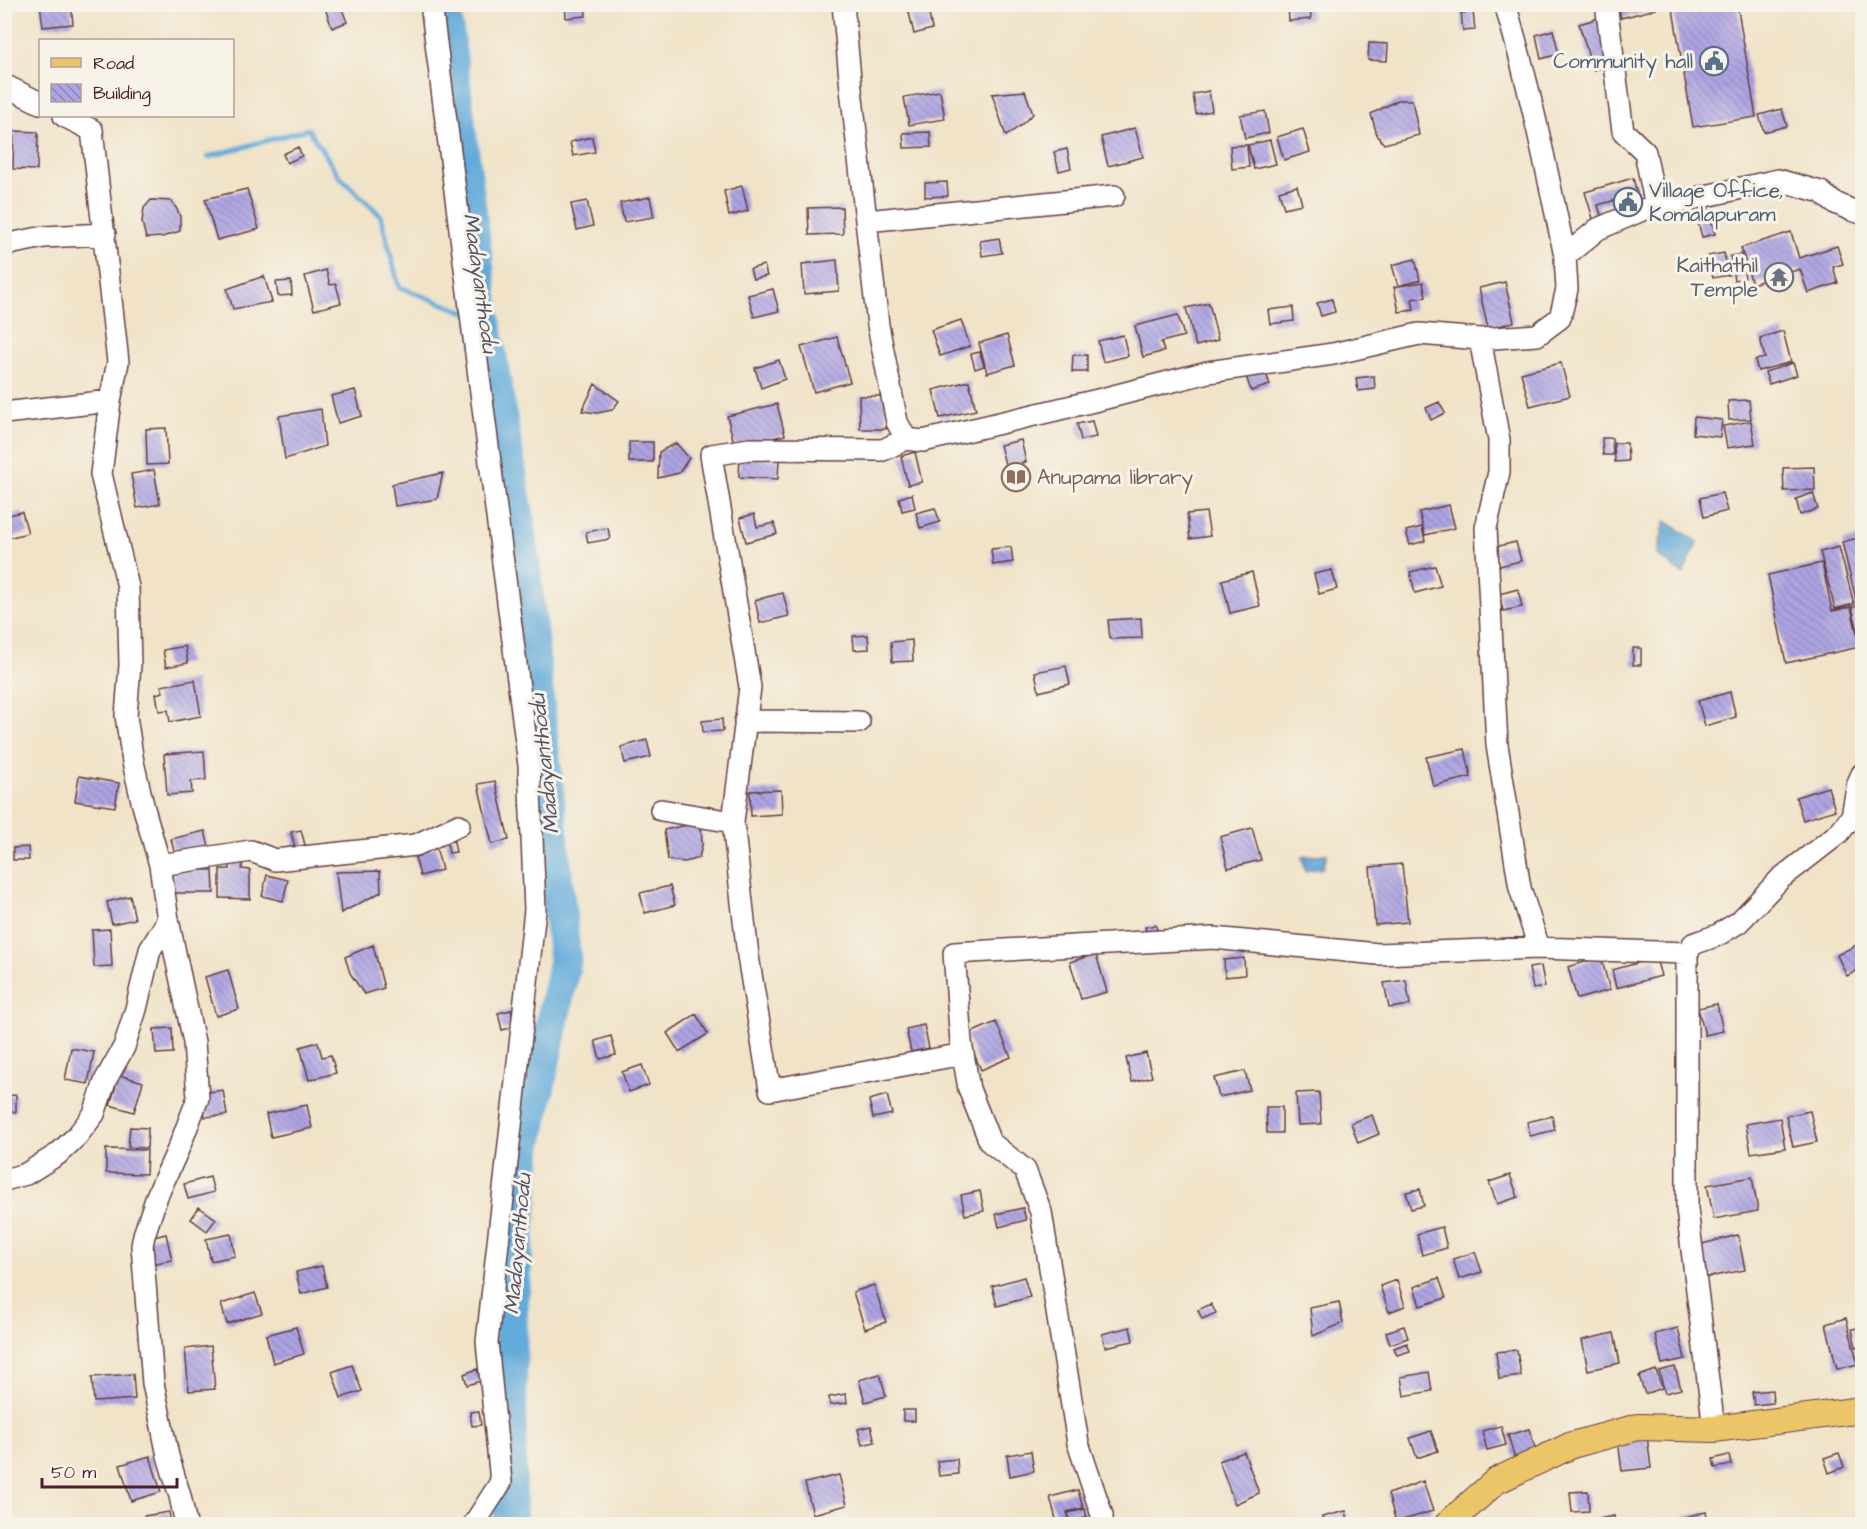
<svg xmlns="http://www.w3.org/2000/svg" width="1867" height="1529" font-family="'Architects Daughter',sans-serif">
<defs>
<pattern id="water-waves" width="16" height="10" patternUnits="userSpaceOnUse" patternTransform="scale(1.5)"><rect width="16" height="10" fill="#63abda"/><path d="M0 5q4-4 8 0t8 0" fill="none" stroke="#548bb1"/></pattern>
<pattern id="building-back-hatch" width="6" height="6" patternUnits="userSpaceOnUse" patternTransform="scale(1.5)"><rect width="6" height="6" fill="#ada4e3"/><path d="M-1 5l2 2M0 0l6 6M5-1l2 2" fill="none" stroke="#8f85b8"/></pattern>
</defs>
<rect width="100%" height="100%" fill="#f7f3e8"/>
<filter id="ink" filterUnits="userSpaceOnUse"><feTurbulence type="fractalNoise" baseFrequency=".0167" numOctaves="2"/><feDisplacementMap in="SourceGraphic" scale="12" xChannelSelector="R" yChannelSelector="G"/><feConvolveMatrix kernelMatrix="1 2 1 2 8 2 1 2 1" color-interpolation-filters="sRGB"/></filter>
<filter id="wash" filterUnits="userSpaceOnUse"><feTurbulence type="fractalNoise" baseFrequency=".008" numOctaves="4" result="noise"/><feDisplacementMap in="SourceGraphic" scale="24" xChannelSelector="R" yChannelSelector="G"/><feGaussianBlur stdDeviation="1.35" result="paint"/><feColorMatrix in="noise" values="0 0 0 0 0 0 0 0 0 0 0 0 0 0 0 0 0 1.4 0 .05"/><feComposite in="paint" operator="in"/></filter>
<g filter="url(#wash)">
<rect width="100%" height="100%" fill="#f0e3c8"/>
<!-- water -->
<path fill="url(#water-waves)" stroke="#566582" stroke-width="1.5" d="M1860,227L1862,228V296H1861Z
M1665,521L1698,542L1683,574L1657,555Z
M1327,854L1323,868L1305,871L1302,857Z"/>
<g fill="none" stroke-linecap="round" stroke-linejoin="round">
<!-- stream -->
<path stroke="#63abda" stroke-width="5" d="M208,157L308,129L340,177L381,216L399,287L465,312"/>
<!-- river -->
<path stroke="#63abda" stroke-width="33" d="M444,4L483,311L521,536L565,961L526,1146L511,1319L510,1524"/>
</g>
<g id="blocks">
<!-- building -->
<path fill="url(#building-back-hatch)" d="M40,4H71L73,24L43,27Z
M334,4H340L347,22L332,28L325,8Z
M565,4H585L586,16L566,18Z
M907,4H927L932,29L914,34Z
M1288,4H1310L1311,19L1289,21Z
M1618,4H1654L1656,9L1621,18Z
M1672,4H1737L1756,117L1693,127Z
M1473,12L1475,30L1463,31L1461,13Z
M1599,18L1614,64L1593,70L1579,24Z
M1553,30L1559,54L1541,59L1536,35Z
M1369,43L1388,44L1387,61L1368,60Z
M940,91L945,119L909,125L904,97Z
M1025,91L1033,114L1021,125L1006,136L992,94Z
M1209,91L1212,111L1196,114L1193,94Z
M1398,100H1412L1419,135L1384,144L1377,135L1371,114Z
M1782,109L1787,126L1764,132L1759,115Z
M1265,111L1269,133L1245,138L1240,115Z
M1135,128L1143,157L1108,166L1101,137Z
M1303,129L1310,152L1284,160L1277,137Z
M14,131L38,132L37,170L13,169Z
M930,132L931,147L904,148L903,133Z
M592,137L595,152L573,156L570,142Z
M1270,140L1276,164L1254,169L1248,145Z
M1247,145L1249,167L1232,169L1230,146Z
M298,147L302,156L287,163L283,154Z
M1067,149L1071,168L1059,171L1054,152Z
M1633,178L1640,204L1618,210L1616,200L1598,205L1603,222L1595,225L1585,192Z
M947,182L948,196L925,197V183Z
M742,186L748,211L729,216L724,191Z
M1297,186L1302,204L1284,208L1279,191Z
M247,189L259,229L217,240L205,199Z
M650,197L654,217L624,222L620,203Z
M151,200L172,201L180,215V231L162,237L146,238L142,222L144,208Z
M587,201L593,226L577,230L571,204Z
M842,207L843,234L809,235L808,208Z
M1708,207L1715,234L1702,237L1695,210Z
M1791,232L1799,258L1837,246L1843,264L1833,267L1838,283L1808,293L1800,269L1752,284L1741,248Z
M999,238L1002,253L982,256L980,241Z
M1724,253L1729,275L1713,278L1708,256Z
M1741,254L1745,278L1734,280L1730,256Z
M1415,259L1420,280L1398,286L1392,265Z
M837,260L839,291L804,294L802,264Z
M764,265L767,276L753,279L750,269Z
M326,270L330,285L336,284L341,303L314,310L305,276Z
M264,276L272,302L233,309L227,289Z
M291,281L292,295L278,296L276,282Z
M1423,282L1426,297L1412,299L1414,310L1399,312L1394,287Z
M1505,282L1514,322L1488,329L1479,288Z
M773,289L779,311L754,317L748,295Z
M1332,299L1335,312L1321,316L1317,303Z
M1209,303L1218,340L1196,346L1186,308Z
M1293,307L1294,321L1270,324L1268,310Z
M1178,315L1184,336L1161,342L1164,351L1143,357L1135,326Z
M961,320L970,346L940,356L931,330Z
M1783,331L1791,362L1758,371L1755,360L1765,358L1760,338Z
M1007,335L1015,365L987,373L979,343Z
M1123,335L1128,356L1103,362L1098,341Z
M837,337L850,382L814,392L801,347Z
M980,352L984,366L975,369L971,354Z
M1073,355H1087V372H1072Z
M779,360L785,379L761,388L755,368Z
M1561,363L1570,396L1530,406L1521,373Z
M1793,363L1797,375L1769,384L1765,372Z
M1265,370L1270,385L1251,391L1246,376Z
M1374,376L1375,389L1358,391L1356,378Z
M969,381L976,410L940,418L933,390Z
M595,384L619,401L612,410L597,413L582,411Z
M355,390L362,416L338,423L331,396Z
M859,396H886V429H860Z
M1749,400L1751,419L1729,420L1728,401Z
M1439,402L1445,413L1431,420L1426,408Z
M777,404L785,435L735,447L727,416Z
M321,409L325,446L285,459L279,416Z
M1694,417L1722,420L1720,437L1693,434Z
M1092,421L1096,437L1081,440L1077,424Z
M1751,421L1755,444L1727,448L1723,426Z
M166,428L168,464L147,465L146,429Z
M1602,438H1612L1613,455H1603Z
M1021,440L1026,462L1006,468L1000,445Z
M629,442H653V462H629Z
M676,443L689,458L679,473L658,478L659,452Z
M1614,443H1627L1628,461L1615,462Z
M915,452L922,482L908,485L901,456Z
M740,457L779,460L778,479L739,477Z
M1814,467L1815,490L1784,491L1783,468Z
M154,470L160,504L137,508L131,474Z
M443,473L437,499L395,506L392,484Z
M1722,493L1727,511L1704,517L1700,498Z
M1813,493L1818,509L1800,515L1796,499Z
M912,494L915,508L902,511L899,498Z
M1449,505L1455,528L1425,535L1419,512Z
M935,508L940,522L920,528L916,513Z
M22,512L28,533L4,539V516Z
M1206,512L1210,536L1190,539L1187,514Z
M754,514L757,527L774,523L777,534L746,542L740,518Z
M1422,527L1425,541L1410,545L1406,531Z
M608,528L610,539L588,543L586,532Z
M1862,537V603L1857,604L1842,542Z
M1516,542L1521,561L1499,566L1495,547Z
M1011,547L1013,562L993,565L991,549Z
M1839,547L1854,604L1835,609L1820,552Z
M1822,563L1832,611L1851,607L1860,647L1786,663L1768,575Z
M1435,566L1441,586L1415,593L1410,572Z
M1332,570L1337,589L1319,594L1314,574Z
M1252,572L1260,606L1230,613L1222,580Z
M1518,589L1522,607L1503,611L1499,594Z
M783,593L789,616L760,623L755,600Z
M1862,605V648L1852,607Z
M1141,618L1142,638L1110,639L1108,620Z
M868,635L869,649L854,650L853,636Z
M912,640L913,661L892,662L891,642Z
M185,646L188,663L166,667L163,650Z
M1633,648H1641V665H1633Z
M1066,666L1070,684L1039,692L1035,672Z
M195,680L201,716L170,722L168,710L159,711L156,694L163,692L161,686Z
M1730,692L1736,717L1705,726L1698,701Z
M722,719L723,731L703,732L702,721Z
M647,740L651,757L625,763L621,747Z
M1465,749L1471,777L1433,786L1426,757Z
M204,751L206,780L191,781L192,793L167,795L164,754Z
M79,776L119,783L115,807L75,801Z
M495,781L509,840L492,844L478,784Z
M1828,787L1835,810L1803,820L1796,797Z
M781,790L782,814L751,816L750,791Z
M701,822L702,845L699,858L685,862L668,860L664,830Z
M1252,828L1261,860L1228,868L1220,837Z
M301,830L305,845L295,848L291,832Z
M205,831L210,851L176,859L171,839Z
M453,837L456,852L449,853L446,838Z
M28,847L29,860H13V848Z
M436,847L442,870L420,876L414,853Z
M230,858L243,859L242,869L250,870V899L220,898V869H230Z
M1402,864L1408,922L1375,925L1370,867Z
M173,870H213L214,893H173Z
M380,871L381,892L341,913L336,872Z
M267,875L288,880L283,901L262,896Z
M670,886L675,905L645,913L640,893Z
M130,896L135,919L112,924L107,902Z
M1156,925L1158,936L1148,938L1145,927Z
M110,929L112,966L94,967L92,930Z
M1862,942V968L1847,976L1837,955Z
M373,945L384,988L364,994L350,973L345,957Z
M1096,954L1107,992L1081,999L1070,962Z
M1601,957L1610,990L1577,999L1568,967Z
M1244,958L1245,975L1225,977L1224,960Z
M1656,958L1661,976L1616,988L1612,970Z
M1541,966L1545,987L1533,989L1529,968Z
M228,970L239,1009L216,1016L205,977Z
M1406,980L1410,1005L1389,1008L1384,983Z
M1717,1004L1723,1031L1705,1035L1698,1008Z
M511,1010L515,1027L502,1030L498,1013Z
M696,1014L708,1034L679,1052L667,1033Z
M996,1022L1011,1057L981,1070L966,1035Z
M924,1025L929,1048L911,1052L906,1029Z
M172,1028L173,1053L156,1054L154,1029Z
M611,1036L616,1055L600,1059L595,1041Z
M318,1042L322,1057L331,1055L336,1073L309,1080L300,1047Z
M71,1048L94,1052L88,1084L65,1080Z
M1146,1053L1152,1077L1132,1082L1126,1058Z
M642,1065L649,1085L629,1092L622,1072Z
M1245,1071L1250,1090L1219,1097L1214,1078Z
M119,1075L143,1082L134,1112L110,1105Z
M223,1090L227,1115L205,1117L202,1093Z
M1319,1092L1321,1124L1298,1125L1296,1093Z
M16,1095V1112H4V1096Z
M887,1095L892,1114L873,1118L869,1100Z
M307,1105L312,1128L271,1137L266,1114Z
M1266,1107H1282V1133H1267Z
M1810,1111L1817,1142L1793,1147L1786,1116Z
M1372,1115L1379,1134L1358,1143L1351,1123Z
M1552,1116L1555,1130L1530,1136L1527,1122Z
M1780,1118L1785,1148L1751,1153L1746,1124Z
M130,1127L148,1128L147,1148L128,1147Z
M106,1149L147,1150L146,1174L106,1173Z
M1510,1175L1518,1197L1497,1204L1489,1182Z
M210,1177L214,1192L188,1199L184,1184Z
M1752,1177L1758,1211L1714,1219L1707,1185Z
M1862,1179V1195L1858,1181Z
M1420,1189L1424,1206L1411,1209L1406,1192Z
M980,1191L984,1211L965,1215L961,1195Z
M199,1207L216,1219L207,1231L191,1219Z
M1023,1208L1026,1220L999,1227L996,1214Z
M1442,1227L1447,1248L1422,1255L1417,1234Z
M166,1234L172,1260L151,1264L146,1239Z
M231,1234L235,1256L211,1261L206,1239Z
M1738,1235L1745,1270L1703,1278L1698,1245Z
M1475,1252L1482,1272L1459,1279L1453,1259Z
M322,1266L327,1287L301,1294L296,1272Z
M1024,1277L1030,1297L997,1306L992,1286Z
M1439,1278L1446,1298L1420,1306L1414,1287Z
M1397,1280L1405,1306L1389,1312L1380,1286Z
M874,1285L886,1322L865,1329L853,1292Z
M255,1293L262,1313L227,1324L221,1304Z
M1339,1302L1343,1323L1313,1336L1310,1308Z
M1211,1304L1216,1313L1202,1319L1198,1310Z
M1846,1318L1858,1364L1837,1369L1826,1324Z
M1404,1326L1408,1338L1390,1344L1386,1332Z
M296,1327L304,1354L273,1363L266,1335Z
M1130,1327L1133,1341L1105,1347L1102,1334Z
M1862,1327V1345L1856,1347L1852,1329Z
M1678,1328L1685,1359L1662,1364L1655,1334Z
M1614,1333L1620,1363L1588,1370L1582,1340Z
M1407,1343L1410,1351L1397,1355L1394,1348Z
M211,1346L215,1389L189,1391L185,1349Z
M1517,1350L1521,1376L1499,1379L1496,1352Z
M352,1365L362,1391L341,1398L332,1372Z
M1675,1367L1681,1389L1665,1393L1659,1371Z
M477,1369L481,1381L467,1385L464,1374Z
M1656,1370L1662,1388L1645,1394L1639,1376Z
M1429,1372L1432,1391L1404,1396L1401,1377Z
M133,1374L135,1399L94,1402L92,1377Z
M880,1374L886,1396L865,1402L859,1380Z
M1772,1390L1773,1403L1754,1405L1752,1392Z
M846,1394L847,1403L830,1405L829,1397Z
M903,1410H915V1421H903Z
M479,1411L481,1425L472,1426L470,1412Z
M871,1426L875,1442L862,1445L858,1429Z
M1501,1426L1506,1445L1487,1450L1482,1431Z
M1529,1429L1538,1457L1516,1463L1508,1435Z
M1431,1431L1438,1451L1417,1458L1410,1438Z
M1647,1436L1651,1468L1622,1471L1618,1440Z
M1031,1451L1034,1471L1010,1476L1007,1455Z
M1244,1452L1259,1493L1235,1504L1219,1461Z
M1839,1453L1844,1467L1829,1473L1824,1458Z
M1729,1455L1731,1465L1715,1468L1713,1459Z
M150,1456L161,1492L131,1501L120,1465Z
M957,1459L958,1474L939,1476L937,1461Z
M839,1475L847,1505L813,1514L805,1483Z
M1423,1481L1433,1511L1396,1522L1388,1494Z
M1078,1490L1083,1508L1067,1512L1069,1519L1057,1523L1050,1497Z
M1588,1491L1589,1511L1572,1512L1570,1492Z
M1085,1509L1087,1518L1070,1521L1068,1513Z
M1346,1511L1349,1524H1324L1322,1517Z
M169,1512L171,1524H145L144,1516Z
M1706,1512L1709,1524H1684L1683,1517Z
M1614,1516L1615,1524H1594L1593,1520Z"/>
</g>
</g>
<g filter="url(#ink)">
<use href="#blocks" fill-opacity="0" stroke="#633c43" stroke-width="1.5"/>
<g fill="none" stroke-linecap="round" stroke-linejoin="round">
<!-- minor casing -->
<g stroke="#633c43" stroke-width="24">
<path id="minor" d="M431,4L529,765L535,910L487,1342L501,1482L474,1524
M843,4L851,89L878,325L897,422L906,439
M1505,4C1530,87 1547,172 1565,256
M1606,4L1623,131L1645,152L1656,207
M4,85L40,103
M64,116L92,130L118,362L110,401L101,474L128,587L130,665L126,716L133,762L143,805L160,865L168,920L194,1042L198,1098L180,1145L157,1196L144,1235L142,1246L153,1383L168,1456L180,1496L186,1524
M866,221L1114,196
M4,245L44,237L105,234
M1480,339L1499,440V472L1486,528L1497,745L1520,888L1539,948L1687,953
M4,413L110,401
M745,721L859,722
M661,810L733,822
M160,865L251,851L275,860L416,845L459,825
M963,1054L770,1090L748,956L733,822L750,687L711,455L750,449L883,450L906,439L923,441L1098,400L1208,372L1333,354L1419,334L1480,339L1537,335L1560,318L1567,289L1565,256L1598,229L1642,210L1778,180L1821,192L1833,202L1851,210L1862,213
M4,1180L26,1174L58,1154L77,1136L94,1114L106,1079L124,1047L136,1009L150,950L168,920
M1714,1429L1687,1209V953L1693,944L1718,935L1739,922L1780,879L1839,833L1852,816L1858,783L1862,774
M1102,1524V1515L1078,1443L1041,1212L1025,1170L990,1142L969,1089L961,1042L954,953L1213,938L1378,954L1539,948"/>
</g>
<!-- major casing -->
<g stroke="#633c43" stroke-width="28">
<path id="major" d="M1448,1524L1496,1481L1572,1445L1638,1427L1714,1429L1862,1410"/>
</g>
<!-- minor -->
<use href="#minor" stroke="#fff" stroke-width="21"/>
<!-- major -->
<use href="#major" stroke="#edc569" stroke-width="26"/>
</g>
</g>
<!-- icons -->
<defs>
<g id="civic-ring" transform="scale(1.5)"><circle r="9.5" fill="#f7f3e8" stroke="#5c6f8a" stroke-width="1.5"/><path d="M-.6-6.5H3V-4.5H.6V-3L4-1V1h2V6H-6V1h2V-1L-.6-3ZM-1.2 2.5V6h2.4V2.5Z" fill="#5c6f8a"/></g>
<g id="temple-ring" transform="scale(1.5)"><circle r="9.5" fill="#f7f3e8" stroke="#6b7280" stroke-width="1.5"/><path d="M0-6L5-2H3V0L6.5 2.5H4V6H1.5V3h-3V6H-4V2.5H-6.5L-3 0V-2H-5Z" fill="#6b7280"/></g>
<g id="library-ring" transform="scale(1.5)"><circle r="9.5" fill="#f7f3e8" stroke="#8d6e63" stroke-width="1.5"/><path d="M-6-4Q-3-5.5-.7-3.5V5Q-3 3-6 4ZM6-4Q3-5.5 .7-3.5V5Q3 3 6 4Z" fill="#8d6e63"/></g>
</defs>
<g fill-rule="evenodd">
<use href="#civic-ring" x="1714" y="61"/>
<use href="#civic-ring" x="1628" y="202"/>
<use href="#temple-ring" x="1779" y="277"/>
<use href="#library-ring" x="1016" y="477"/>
</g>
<g text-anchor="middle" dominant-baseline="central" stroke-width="6" stroke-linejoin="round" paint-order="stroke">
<!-- service labels -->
<g font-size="21" fill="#4e5e75" stroke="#f7f3e8" text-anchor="end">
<text x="1693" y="61">Community hall</text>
<text x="1649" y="190" text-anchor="start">Village Office,<tspan x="1649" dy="24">Komalapuram</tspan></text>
</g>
<!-- worship labels -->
<g font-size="21" fill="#5b616d" stroke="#f7f3e8" text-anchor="end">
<text x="1758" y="265">Kaithathil<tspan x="1758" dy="24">Temple</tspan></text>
</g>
<!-- education labels -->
<g font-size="21" fill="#785e54" stroke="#f7f3e8" text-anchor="start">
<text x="1037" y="477">Anupama library</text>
</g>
<!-- water labels -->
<g font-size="22" font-style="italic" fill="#535068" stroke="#f7f3e8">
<text transform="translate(480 283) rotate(82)">Madayanthodu</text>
<text transform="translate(545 764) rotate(-96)">Madayanthodu</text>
<text transform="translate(518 1244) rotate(-85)">Madayanthodu</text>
</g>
</g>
<!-- margin -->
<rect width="1867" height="1529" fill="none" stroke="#f7f3e8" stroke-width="24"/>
<!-- legend -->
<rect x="39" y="39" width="195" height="78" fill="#f7f3e8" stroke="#b29e9c" stroke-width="1.5"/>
<rect x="51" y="58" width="30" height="9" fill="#edc569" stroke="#b29e9c" stroke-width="1.5"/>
<text x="93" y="69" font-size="18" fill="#4a1f2b">Road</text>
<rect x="51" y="84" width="30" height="18" fill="url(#building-back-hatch)" stroke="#b29e9c" stroke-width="1.5"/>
<text x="93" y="99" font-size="18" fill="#4a1f2b">Building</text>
<!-- scale -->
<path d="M42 1478v9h135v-9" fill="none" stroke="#4a1f2b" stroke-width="3"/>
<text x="51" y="1478" font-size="18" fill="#4a1f2b" stroke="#f7f3e8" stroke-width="4.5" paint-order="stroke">50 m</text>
</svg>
